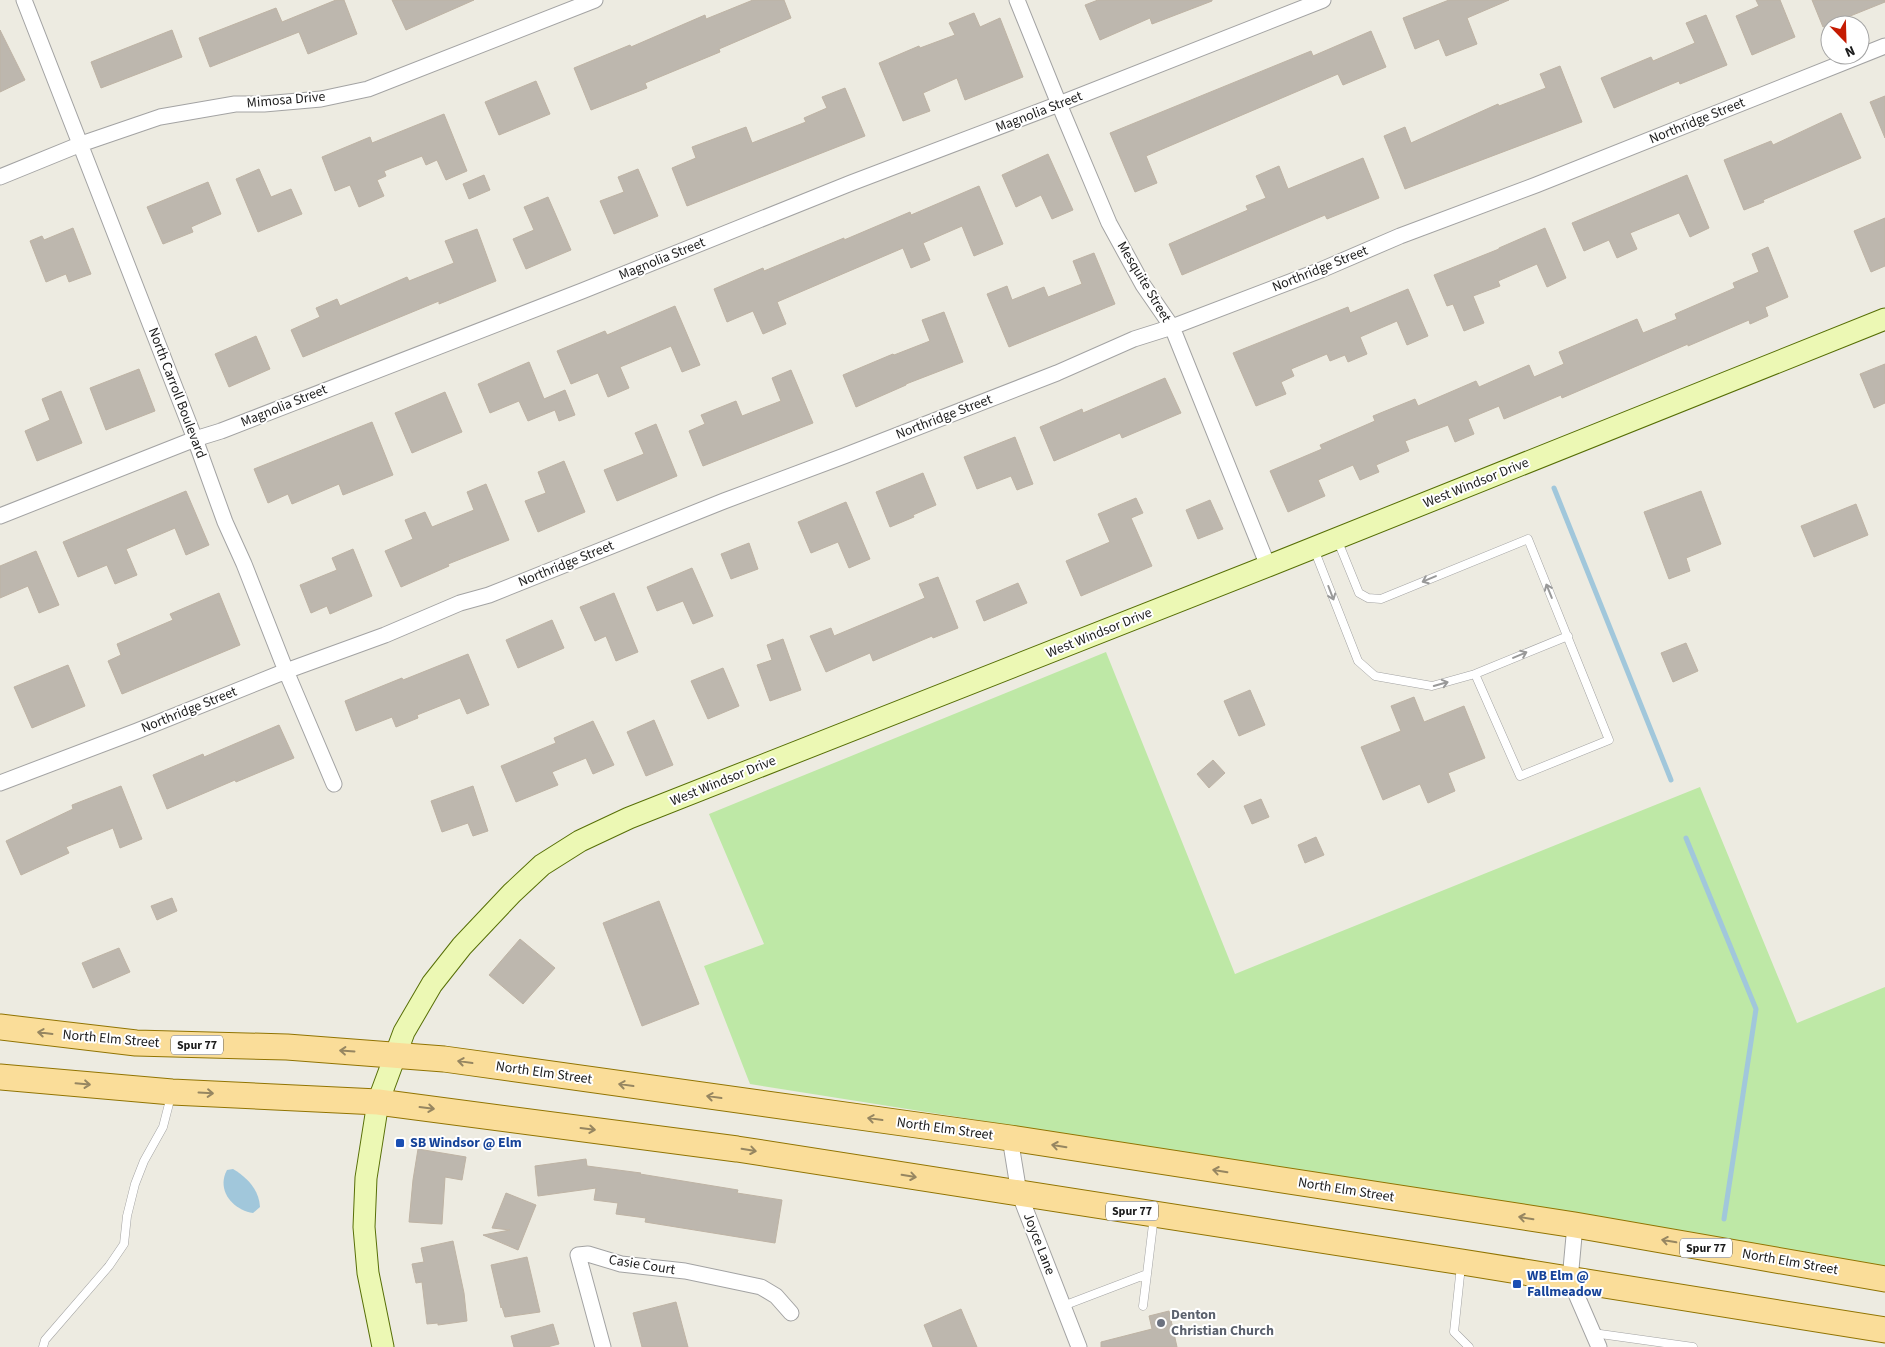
<svg xmlns="http://www.w3.org/2000/svg" width="1885" height="1347" font-family="'Source Sans 3',sans-serif">
<rect width="100%" height="100%" fill="#edebe1"/>
<!-- grass -->
<path fill="#bee8a6" d="M1106,652L1235,974L1700,787L1797,1023L1885,987V1267L1532,1208L750,1084L704,966L764,944L709,814Z"/>
<!-- water -->
<path fill="#a1c7db" d="M233,1169C248,1178 259,1190 260,1207L253,1213C233,1210 216,1190 227,1170Z"/>
<g fill="none" stroke-linecap="round" stroke-linejoin="round">
<!-- stream -->
<path stroke="#a1c7db" stroke-width="5" d="M1554,488L1671,780
M1686,838L1756,1009L1724,1219"/>
</g>
<!-- building -->
<path fill="#bdb7ae" stroke="#beb3a4" d="M336,0H344L357,34L308,54L299,32L210,67L199,38L276,8L282,22Z
M392,0H474L406,30Z
M753,0H784L791,18L719,49L720,52L645,83L647,88L591,110L574,68L630,45L631,47L705,15L706,19Z
M1098,0H1212V1L1152,24L1150,18L1100,40L1085,5Z
M1449,0H1509L1467,18L1477,44L1446,56L1439,39L1415,49L1403,18Z
M1756,0H1780L1795,37L1752,55L1736,16L1759,6Z
M1812,0H1885V2L1823,27Z
M974,13L980,27L1000,18L1023,77L965,100L957,78L923,93L930,111L903,121L879,63L919,46L920,48L955,35L949,23Z
M1706,15L1727,65L1680,84L1679,81L1614,108L1601,78L1651,57L1653,61L1695,43L1686,23Z
M0,30L25,80L0,92Z
M172,30L182,57L101,88L91,62Z
M1371,31L1386,67L1343,85L1338,74L1146,156L1157,183L1135,192L1110,133L1311,51L1313,56Z
M1560,66L1582,122L1405,189L1384,136L1405,127L1411,143L1498,104L1499,106L1546,88L1540,74Z
M536,81L550,114L499,135L485,102Z
M845,88L865,136L687,206L672,168L696,158L692,147L746,127L752,143L806,122L804,118L827,108L822,97Z
M1885,96V138L1870,102Z
M1841,113L1861,158L1763,200L1764,202L1744,210L1724,160L1771,141L1773,145Z
M444,114L467,171L446,180L437,160L426,165L422,156L384,171L386,176L377,180L384,196L359,207L350,185L335,191L322,157L370,137L372,143Z
M1048,154L1073,210L1052,219L1041,195L1016,207L1002,175Z
M1363,158L1379,198L1327,219L1325,215L1182,275L1169,244L1248,210L1246,206L1266,198L1256,176L1279,166L1288,189Z
M259,169L271,197L291,189L302,214L258,232L236,179Z
M638,169L658,216L614,234L600,201L624,192L618,177Z
M484,175L490,190L469,199L463,184Z
M1687,175L1709,228L1690,237L1679,213L1630,233L1637,249L1617,258L1609,240L1584,251L1572,223Z
M208,182L221,214L191,227L193,232L163,244L147,207Z
M979,186L1003,244L974,256L962,226L923,243L930,260L911,268L903,248L777,302L786,324L763,334L753,311L727,322L714,289L763,268L764,271L844,238V240L910,212L911,215Z
M548,197L571,250L526,269L513,239L534,230L524,207Z
M1885,218V266L1871,272L1854,231Z
M73,228L91,274L69,282L66,274L46,282L30,241L42,236L44,240Z
M1545,228L1566,278L1547,287L1537,264L1498,281L1500,286L1473,296L1484,323L1464,331L1453,304L1447,306L1434,275L1499,249V248Z
M477,229L496,281L439,304V301L303,357L291,330L320,317L316,308L337,299L340,306L407,277L409,281L454,263L445,241Z
M1768,247L1788,297L1765,307L1768,316L1750,324L1749,320L1688,346V344L1562,398L1561,395L1504,419L1499,406L1468,419L1474,434L1455,442L1448,425L1405,441L1409,451L1376,465L1379,472L1360,480L1353,465L1318,480L1325,496L1288,512L1270,471L1322,449L1320,445L1375,421L1373,416L1415,399L1418,406L1476,381L1479,387L1529,365L1534,377L1564,364L1559,352L1637,319L1643,333L1677,319L1675,314L1735,288L1733,283L1759,272L1752,254Z
M1094,253L1115,304L1009,347L987,294L1007,286L1012,300L1044,287L1048,297L1082,284L1073,261Z
M1408,289L1428,336L1407,345L1397,321L1360,337L1367,354L1348,362L1345,355L1330,361L1327,354L1291,369L1294,376L1281,382L1286,394L1256,406L1233,353L1348,307L1350,313Z
M675,306L700,365L682,372L671,346L620,367L629,388L608,397L598,373L571,384L557,351L605,331L607,335Z
M944,312L963,362L906,384V385L856,407L843,375L893,354L894,355L930,341L922,320Z
M256,336L270,369L229,387L215,354Z
M529,362L544,399L565,390L575,415L559,421L555,410L528,421L519,401L490,413L478,384Z
M1885,364V403L1874,408L1860,374Z
M139,369L155,411L106,430L90,388Z
M791,370L813,423L703,466L689,431L705,424L701,415L736,401L742,416L781,401L772,378Z
M1165,378L1181,413L1122,438L1120,433L1054,461L1040,427L1082,409L1083,413Z
M61,391L82,443L37,461L25,431L50,420L42,399Z
M445,392L462,432L412,453L395,413Z
M372,422L393,475L343,495L339,484L292,504L288,494L268,503L254,469Z
M656,424L677,476L617,501L604,470L644,454L635,433Z
M1015,437L1033,484L1017,490L1011,476L977,489L964,457Z
M564,461L585,512L538,532L525,501L546,493L538,472Z
M923,473L936,505L913,515L914,517L890,527L876,492Z
M486,484L509,540L448,564L449,566L401,587L385,551L413,539L405,520L425,512L432,527L474,510L467,492Z
M186,491L209,545L186,555L175,528L126,549L137,575L115,584L107,565L78,577L63,542Z
M1701,491L1721,544L1686,558L1690,571L1669,579L1644,512Z
M1136,498L1143,513L1131,518L1152,566L1081,596L1066,561L1110,542L1098,514Z
M1210,500L1223,529L1198,539L1186,510Z
M846,502L870,559L849,568L838,542L811,553L798,522Z
M1856,504L1868,535L1814,557L1801,526Z
M749,543L758,569L731,579L721,554Z
M353,549L372,596L330,614L327,606L311,613L300,585L337,570L332,558Z
M36,551L59,605L39,613L28,586L0,598V566Z
M692,568L713,616L693,624L683,601L657,611L647,587Z
M938,577L958,628L933,638L932,636L873,661L870,653L826,672L810,636L831,628L834,636L925,598L919,584Z
M1018,583L1027,603L984,621L976,601Z
M219,593L240,645L122,694L108,661L121,655L117,644L173,620L170,614Z
M614,593L638,652L616,661L606,636L595,641L580,607Z
M552,620L564,648L518,668L506,640Z
M783,639L801,690L770,701L757,665L772,660L767,645Z
M1686,643L1698,671L1673,682L1661,653Z
M468,654L489,705L467,714L460,698L417,715L418,718L396,727L392,717L356,731L345,701L402,678L403,680Z
M68,665L85,706L32,728L14,687Z
M723,668L739,706L708,719L691,681Z
M1250,690L1265,725L1239,736L1224,701Z
M1414,697L1424,722L1464,706L1485,758L1448,773L1455,791L1428,803L1420,784L1383,800L1361,747L1401,731L1391,706Z
M654,720L673,765L646,776L627,732Z
M593,721L614,765L593,774L586,758L552,772L558,785L516,802L501,766L556,743L554,738Z
M279,725L294,758L236,782L235,780L167,809L153,775L203,754L204,757Z
M1213,760L1225,773L1209,788L1197,774Z
M121,786L142,839L120,848L113,828L66,847L69,853L21,875L6,841L73,809L72,805Z
M473,786L488,831L473,836L468,823L442,832L431,801Z
M1261,799L1269,817L1252,824L1244,806Z
M1316,837L1324,855L1305,863L1298,845Z
M172,898L177,911L157,920L151,906Z
M659,901L699,1004L642,1026L603,923Z
M520,939L555,968L523,1004L489,975Z
M119,948L130,972L93,988L82,963Z
M418,1149L466,1157L462,1180L445,1177L442,1224L409,1222L413,1180Z
M586,1159L587,1166L641,1173L640,1174L738,1190L737,1193L782,1200L775,1243L645,1222L646,1218L616,1214L618,1203L594,1200L596,1188L538,1196L535,1166Z
M506,1193L536,1205L518,1250L483,1235L510,1230L492,1228Z
M453,1241L464,1293L467,1321L438,1325V1323L427,1324L422,1282L416,1283L412,1264L424,1262L421,1248Z
M527,1257L540,1312L505,1317L502,1307L501,1308L491,1265Z
M676,1302L688,1347H642L633,1313Z
M961,1309L977,1347H933L924,1325Z
M1169,1311L1177,1347H1101V1342L1152,1329L1149,1316Z
M553,1324L559,1344L547,1347H514L511,1336Z"/>
<g fill="none" stroke-linecap="round" stroke-linejoin="round">
<!-- lane casing -->
<g stroke="#a3a3a3" stroke-width="9">
<path id="lane" d="M1337,539L1359,593L1368,598L1381,599L1528,539L1609,740L1520,776L1475,674
M1314,549L1358,661L1375,676L1432,686L1475,674L1568,636
M1461,1266L1454,1332L1469,1347
M1063,1306L1147,1274L1154,1216
M1143,1306L1147,1274
M1593,1333L1693,1347
M43,1347L45,1340L109,1266L124,1244L127,1216L135,1184L144,1161L163,1127L171,1096"/>
</g>
<!-- street casing -->
<g stroke="#a3a3a3" stroke-width="17">
<path id="street" d="M24,0L195,439L225,522L244,564L286,671L334,784
M1017,0L1059,104L1109,223L1143,285L1172,327L1268,566
M0,177L81,144L160,117L235,104H264L321,99L368,89L595,0
M0,516L195,439L221,431L582,291L851,183L1059,104L1323,0
M0,783L137,731L286,671L385,635L460,603L489,595L724,501L844,456L1057,373L1134,339L1172,327L1321,270L1400,236L1536,185L1885,46
M1010,1138L1019,1193L1079,1347
M1575,1225L1570,1280L1599,1347
M603,1347L578,1255L588,1254L621,1264L685,1271L761,1287L776,1296L791,1313"/>
</g>
<!-- secondary casing -->
<g stroke="#576f06" stroke-width="23">
<path id="secondary" d="M383,1347L368,1273L364,1227L366,1178L378,1102L404,1032L432,984L462,946L512,893L542,865L580,841L629,818L1268,566L1885,319"/>
</g>
<!-- primary casing -->
<g stroke="#917402" stroke-width="27">
<path id="primary" d="M0,1027L136,1043L287,1047L444,1059L1010,1138L1575,1225L1885,1279
M0,1077L172,1092L378,1102L737,1149L1462,1262L1885,1330"/>
</g>
<!-- lane -->
<use href="#lane" stroke="#fff" stroke-width="8"/>
<!-- street -->
<use href="#street" stroke="#fff" stroke-width="15"/>
<!-- secondary -->
<use href="#secondary" stroke="#ecf8b4" stroke-width="21"/>
<!-- primary -->
<use href="#primary" stroke="#fadd99" stroke-width="25"/>
</g>
<!-- one-way arrows -->
<defs><path id="oneway-shaft" d="M-6 0H5M1.5-3L5.5 0L1.5 3" fill="none" stroke-width="1.6" stroke-linecap="round" stroke-linejoin="round" transform="scale(1.25)"/></defs>
<g stroke="#999">
<use href="#oneway-shaft" transform="translate(1429 579) rotate(157)"/>
<use href="#oneway-shaft" transform="translate(1549 591) rotate(-112)"/>
<use href="#oneway-shaft" transform="translate(1331 593) rotate(69)"/>
<use href="#oneway-shaft" transform="translate(1520 655) rotate(-23)"/>
<use href="#oneway-shaft" transform="translate(1441 684) rotate(-16)"/>
</g>
<g stroke="#968661">
<use href="#oneway-shaft" transform="translate(45 1033) rotate(-173)"/>
<use href="#oneway-shaft" transform="translate(347 1051) rotate(-176)"/>
<use href="#oneway-shaft" transform="translate(465 1062) rotate(-172)"/>
<use href="#oneway-shaft" transform="translate(83 1084) rotate(5)"/>
<use href="#oneway-shaft" transform="translate(626 1085) rotate(-172)"/>
<use href="#oneway-shaft" transform="translate(206 1093) rotate(3)"/>
<use href="#oneway-shaft" transform="translate(714 1097) rotate(-172)"/>
<use href="#oneway-shaft" transform="translate(427 1108) rotate(7)"/>
<use href="#oneway-shaft" transform="translate(875 1119) rotate(-172)"/>
<use href="#oneway-shaft" transform="translate(588 1129) rotate(7)"/>
<use href="#oneway-shaft" transform="translate(1059 1146) rotate(-171)"/>
<use href="#oneway-shaft" transform="translate(749 1150) rotate(9)"/>
<use href="#oneway-shaft" transform="translate(1220 1171) rotate(-171)"/>
<use href="#oneway-shaft" transform="translate(909 1176) rotate(9)"/>
<use href="#oneway-shaft" transform="translate(1526 1218) rotate(-171)"/>
<use href="#oneway-shaft" transform="translate(1669 1241) rotate(-170)"/>
</g>
<!-- markers -->
<g fill="#1a4fb4" stroke="#fff" stroke-width="2">
<rect x="395" y="1138" width="10" height="10" rx="2.5"/>
<rect x="1512" y="1279" width="10" height="10" rx="2.5"/>
</g>
<circle fill="#6b7280" stroke="#fff" stroke-width="2" cx="1161" cy="1323" r="5"/>
<g text-anchor="middle" dominant-baseline="central" stroke-width="4" stroke-linejoin="round" paint-order="stroke">
<!-- shield labels -->
<g fill="#fff" stroke="#606060" stroke-width="1">
<rect x="171" y="1035.5" width="52" height="19" rx="4"/>
<rect x="1106" y="1201.5" width="52" height="19" rx="4"/>
<rect x="1680" y="1238.5" width="52" height="19" rx="4"/>
</g>
<g font-size="12" font-weight="bold" fill="#1c1c1c">
<text x="197" y="1045">Spur 77</text>
<text x="1132" y="1211">Spur 77</text>
<text x="1706" y="1248">Spur 77</text>
</g>
<!-- street labels -->
<g font-size="14" fill="#1c1c1c" stroke="#fff">
<text transform="translate(286 100) rotate(-5)">Mimosa Drive</text>
<text transform="translate(1039 112) rotate(-21)">Magnolia Street</text>
<text transform="translate(1697 121) rotate(-22)">Northridge Street</text>
<text transform="translate(662 259) rotate(-22)">Magnolia Street</text>
<text transform="translate(1320 269) rotate(-22)">Northridge Street</text>
<text transform="translate(1144 282) rotate(59)">Mesquite Street</text>
<text transform="translate(177 393) rotate(69)">North Carroll Boulevard</text>
<text transform="translate(284 406) rotate(-22)">Magnolia Street</text>
<text transform="translate(944 417) rotate(-21)">Northridge Street</text>
<text transform="translate(1476 483) rotate(-22)">West Windsor Drive</text>
<text transform="translate(566 564) rotate(-22)">Northridge Street</text>
<text transform="translate(1099 633) rotate(-22)">West Windsor Drive</text>
<text transform="translate(189 710) rotate(-22)">Northridge Street</text>
<text transform="translate(723 781) rotate(-22)">West Windsor Drive</text>
<text transform="translate(111 1039) rotate(5)">North Elm Street</text>
<text transform="translate(544 1073) rotate(8)">North Elm Street</text>
<text transform="translate(945 1129) rotate(8)">North Elm Street</text>
<text transform="translate(1346 1190) rotate(9)">North Elm Street</text>
<text transform="translate(1039 1244) rotate(69)">Joyce Lane</text>
<text transform="translate(1790 1262) rotate(10)">North Elm Street</text>
<text transform="translate(642 1265) rotate(9)">Casie Court</text>
</g>
<!-- transit labels -->
<g font-size="14" font-weight="bold" fill="#164399" stroke="#fff" text-anchor="start">
<text x="410" y="1143">SB Windsor @ Elm</text>
<text x="1527" y="1276">WB Elm @<tspan x="1527" dy="16">Fallmeadow</tspan></text>
</g>
<!-- worship labels -->
<g font-size="14" font-weight="bold" fill="#5b616d" stroke="#fff" text-anchor="start">
<text x="1171" y="1315">Denton<tspan x="1171" dy="16">Christian Church</tspan></text>
</g>
</g>
<!-- north arrow -->
<g transform="translate(1845 40) rotate(157)"><circle r="24" fill="#ffffff" stroke="#a4a4a4"/>
<path d="M0-4L9 19L0 12L-9 19Z" fill="#c51b02"/>
<text y="-8" font-size="14" font-weight="bold" text-anchor="middle" fill="#1c1c1c">N</text>
</g>
</svg>
